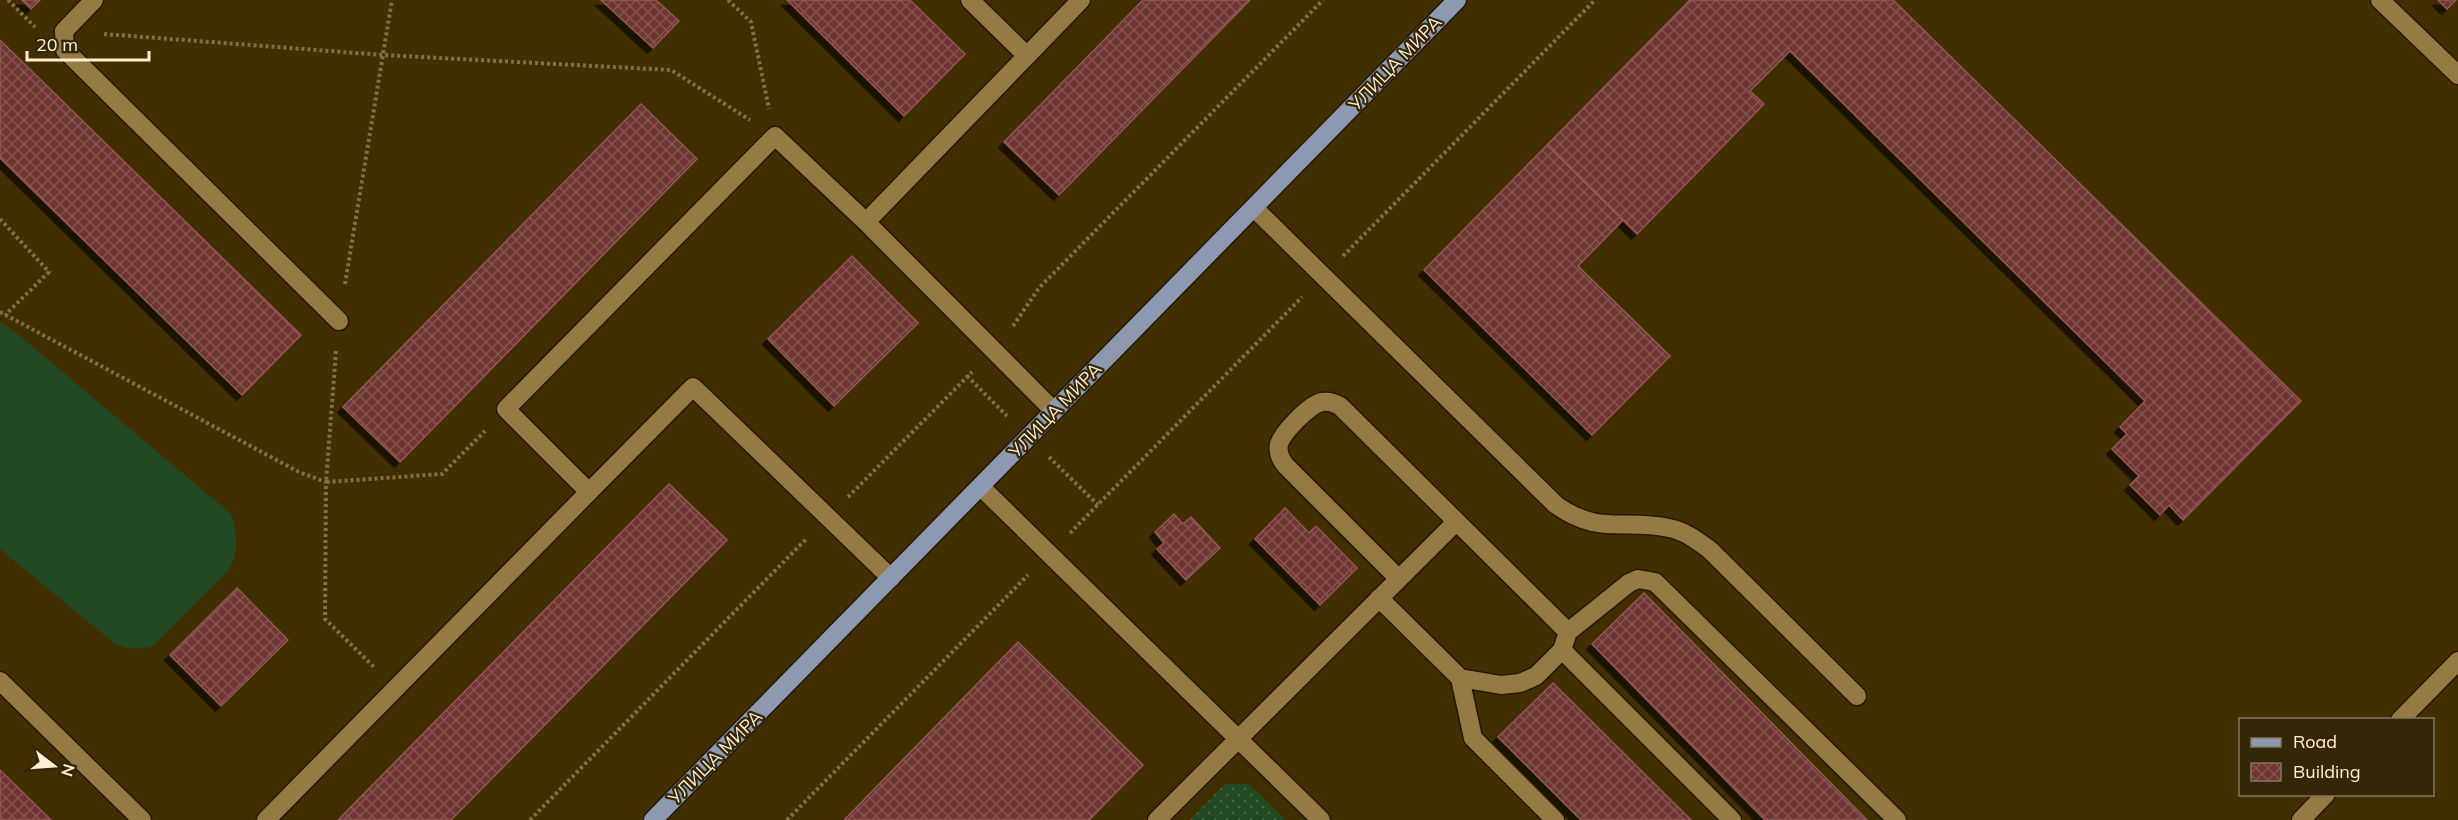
<svg xmlns="http://www.w3.org/2000/svg" width="2458" height="820" font-family="Mulish,sans-serif">
<defs>
<pattern id="park-dots" width="8" height="8" patternUnits="userSpaceOnUse" patternTransform="scale(1.5)"><rect width="8" height="8" fill="#224923"/><path d="M2 2h.1M6 6h.1" fill="none" stroke="#436442" stroke-width="1.8" stroke-linecap="round"/></pattern>
<pattern id="building-cross-hatch" width="8" height="8" patternUnits="userSpaceOnUse" patternTransform="scale(1.5)"><rect width="8" height="8" fill="#6e3532"/><path d="M0 0l8 8M0 8l8-8" fill="none" stroke="#84534f"/></pattern>
<filter id="shadow"><feDropShadow dx="-5.5" dy="5.5" stdDeviation="0" flood-color="#0009"/></filter>
</defs>
<rect width="100%" height="100%" fill="#422f01"/>
<!-- grass -->
<path fill="#224923" d="M0,322L14,331L231,514C238,535 239,552 228,571L153,646C138,650 129,650 114,643L0,549Z"/>
<!-- park -->
<path fill="url(#park-dots)" d="M1225,784H1249L1286,820H1190Z"/>
<!-- building -->
<path fill="url(#building-cross-hatch)" stroke="#945753" stroke-width="1.5" filter="url(#shadow)" d="M22,0H40L31,9Z
M601,0H656L679,21L653,48Z
M787,0H910L965,54L904,116Z
M1143,0H1250L1059,195L1004,142Z
M1690,0H1893L2301,401L2183,520L2169,505L2160,515L2130,485L2139,476L2112,449L2127,434L2120,427L2145,401L1790,51L1750,91L1764,104L1637,234L1547,145Z
M2438,0H2456L2447,9Z
M0,40L301,335L242,395L0,158Z
M641,104L697,159L400,462L343,407Z
M1547,145L1623,220L1578,266L1670,356L1592,435L1424,270Z
M852,256L918,323L834,406L768,339Z
M669,484L727,540L451,820H338Z
M1285,508L1309,533L1316,526L1357,568L1320,605L1255,539Z
M1174,514L1183,524L1191,517L1220,548L1186,580L1157,549L1164,543L1155,532Z
M237,588L288,640L221,706L170,655Z
M1644,593L1867,820H1765L1592,644Z
M1018,642L1143,765L1089,820H844Z
M1553,683L1691,820H1581L1498,737Z
M0,770L51,820H0Z"/>
<g fill="none" stroke-linecap="round" stroke-linejoin="round">
<!-- minor casing -->
<g stroke="#251800" stroke-width="21">
<path id="minor" d="M94,0L64,31L65,50L339,321
M970,0L1027,56
M2380,0L2458,75
M1254,208L1556,505C1600,536 1623,518 1669,528C1685,531 1698,541 1710,550L1857,696
M866,222L1081,0
M981,487L1321,820
M589,492L693,387L891,578
M1399,579L1286,466C1281,460 1277,453 1279,444C1283,432 1310,404 1322,402C1330,401 1334,403 1340,406L1568,632L1562,650L1732,820
M1379,598L1460,678L1501,685L1520,683L1536,676L1562,650
M1568,632L1629,583L1638,579L1655,582L1897,820
M1460,678L1473,738L1555,820
M0,681L142,820
M2400,720L2458,661
M266,820L589,492L506,409L775,136L866,222L1054,411
M1157,820L1456,522
M2301,820L2326,794"/>
</g>
<!-- major casing -->
<g stroke="#251800" stroke-width="21">
<path id="major" d="M653,820L1457,0"/>
</g>
<!-- path -->
<path stroke="#806f47" stroke-width="4" stroke-dasharray="3 3" stroke-linecap="butt" d="M8,0L35,27
M728,0L751,22L769,109
M104,34L383,55L671,70L750,120
M0,219L49,272L5,315
M1343,256L1595,0
M345,284L392,0
M0,312L299,472L326,482L325,619L375,668
M1013,326L1039,288L1323,0
M336,351L326,482L442,474L485,431
M967,376L1007,416
M1049,457L1098,505
M848,497L972,372
M1070,533L1302,297
M530,820L807,538
M787,820L1028,575"/>
<!-- minor -->
<use href="#minor" stroke="#957a43" stroke-width="18"/>
<!-- major -->
<use href="#major" stroke="#8d99b1" stroke-width="18"/>
</g>
<g text-anchor="middle" dominant-baseline="central" stroke-width="4.5" stroke-linejoin="round" paint-order="stroke">
<!-- street labels -->
<g font-size="18" fill="#fff0d4" stroke="#342608">
<text transform="translate(1395 63) rotate(-46)">УЛИЦА МИРА</text>
<text transform="translate(1055 410) rotate(-46)">УЛИЦА МИРА</text>
<text transform="translate(715 757) rotate(-45)">УЛИЦА МИРА</text>
</g>
</g>
<!-- legend -->
<rect x="2239" y="718" width="195" height="78" fill="#342608" stroke="#85775a" stroke-width="1.5"/>
<rect x="2251" y="738" width="30" height="9" fill="#8d99b1" stroke="#85775a" stroke-width="1.5"/>
<text x="2293" y="748" font-size="18" fill="#fff0d4">Road</text>
<rect x="2251" y="763" width="30" height="18" fill="url(#building-cross-hatch)" stroke="#85775a" stroke-width="1.5"/>
<text x="2293" y="778" font-size="18" fill="#fff0d4">Building</text>
<!-- north arrow -->
<g transform="translate(54 766) rotate(107)" stroke="#342608" stroke-width="4.5" paint-order="stroke">
<path d="M0-4.5L10 22L0 15L-10 22Z" fill="#fff0d4"/>
<text y="-9" font-size="16" font-weight="bold" text-anchor="middle" fill="#fff0d4">N</text>
</g>
<!-- scale -->
<path d="M27 51v9h122v-9" fill="none" stroke="#fff0d4" stroke-width="3"/>
<text x="36" y="51" font-size="18" fill="#fff0d4" stroke="#342608" stroke-width="4.5" paint-order="stroke">20 m</text>
</svg>
